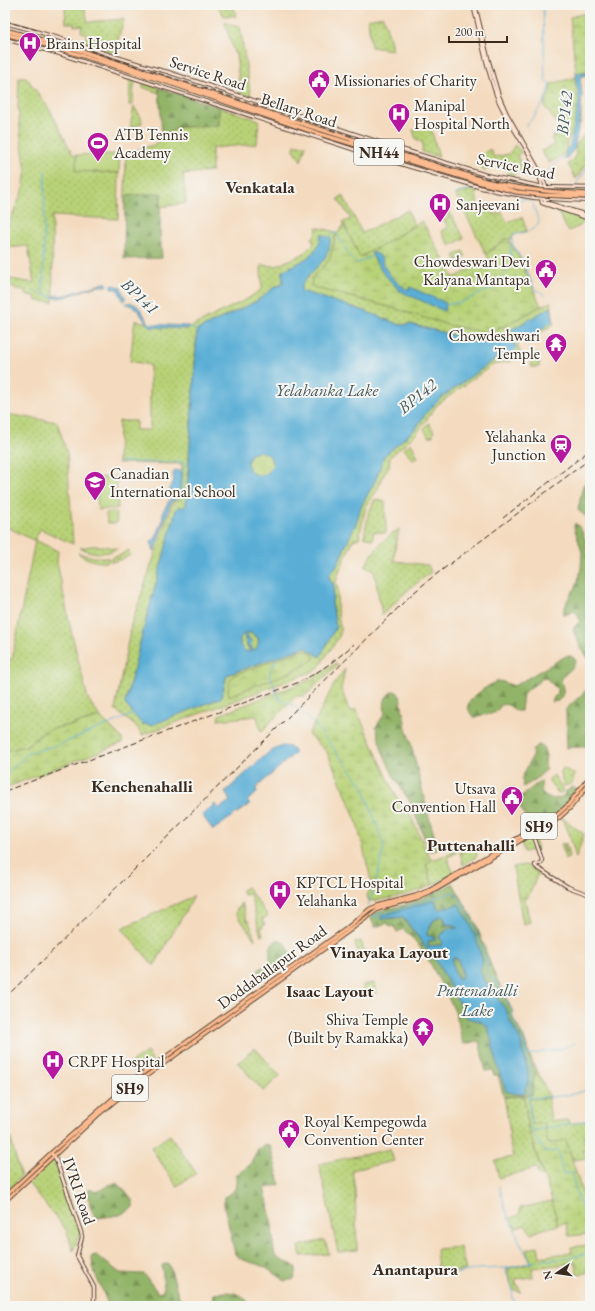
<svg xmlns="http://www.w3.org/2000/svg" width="595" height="1311" font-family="'EB Garamond',serif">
<defs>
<pattern id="green-dots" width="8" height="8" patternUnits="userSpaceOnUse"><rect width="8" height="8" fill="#b8d277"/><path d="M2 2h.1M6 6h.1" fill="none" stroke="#9fb466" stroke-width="1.8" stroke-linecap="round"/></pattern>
<pattern id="forest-firs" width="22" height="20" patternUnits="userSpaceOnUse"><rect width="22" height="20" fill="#92b468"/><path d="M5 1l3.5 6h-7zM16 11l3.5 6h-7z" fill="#789355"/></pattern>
<pattern id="wetland-marsh" width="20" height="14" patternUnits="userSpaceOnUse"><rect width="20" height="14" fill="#b8d277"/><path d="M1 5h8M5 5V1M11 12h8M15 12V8" fill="none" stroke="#9fb466"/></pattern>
<pattern id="cemetery-stones" width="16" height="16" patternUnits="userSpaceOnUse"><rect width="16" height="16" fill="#b8d277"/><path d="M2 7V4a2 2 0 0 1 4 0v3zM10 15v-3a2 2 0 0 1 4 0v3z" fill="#9fb466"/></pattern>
</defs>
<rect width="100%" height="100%" fill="#f6f6f2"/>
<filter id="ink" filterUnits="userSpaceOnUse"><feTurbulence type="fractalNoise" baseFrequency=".025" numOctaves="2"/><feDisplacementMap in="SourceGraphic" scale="8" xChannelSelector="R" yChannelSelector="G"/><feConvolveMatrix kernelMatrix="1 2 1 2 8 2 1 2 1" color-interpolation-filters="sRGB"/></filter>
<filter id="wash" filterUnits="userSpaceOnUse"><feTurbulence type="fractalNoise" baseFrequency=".012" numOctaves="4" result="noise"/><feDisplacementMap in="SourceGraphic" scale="16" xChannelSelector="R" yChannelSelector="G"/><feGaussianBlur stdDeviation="0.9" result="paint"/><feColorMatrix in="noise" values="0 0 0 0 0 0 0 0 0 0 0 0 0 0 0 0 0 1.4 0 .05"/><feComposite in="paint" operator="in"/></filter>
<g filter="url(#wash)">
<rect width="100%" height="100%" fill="#f4dbbf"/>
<!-- green -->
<path fill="url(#green-dots)" stroke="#7a7e4a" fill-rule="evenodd" d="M65,5H84L88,22L124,19L114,53L83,43L87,34L81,32L82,25L74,26V23H66Z
M217,5H233L236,16H224Z
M383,16L393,50L371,47L368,19Z
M225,22L233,26L240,27L251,97L240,93L236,53H234Z
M19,77H26L50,110L73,155H77L76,171L119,173L118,219L52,216L53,302L36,301L35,296L25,295V290L16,289V288L5,286V278L34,283L28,246L5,248V233L23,190L26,170L21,139L18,106Z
M130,78L135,80L133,95V105H129Z
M144,83L159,88V93L142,87Z
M134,107L141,117L142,123L131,128C130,122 133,113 134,107Z
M219,107L259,120L257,144L212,148V171L183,174L186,203L160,207L161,194L125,196L126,153L154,145L162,136L180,127L219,126Z
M430,125L439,157L422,152L423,143L416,139L413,130Z
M295,145H306L301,161L294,149Z
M515,145L522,152L517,155L523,170L510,176L504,163H500L484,171L476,159L490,149L494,157L509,154Z
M470,190L476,191L478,209L489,205L495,215L502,212L507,222L522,217L527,231L513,234L511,239L508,241L507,238L486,254L456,195Z
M343,195L362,233L408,210L414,225L383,245L360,257L343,222L351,219L338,199Z
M449,211L464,238L450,246L441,231L448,227L444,220L449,217L446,212Z
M557,211L586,220L580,226L568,231Z
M316,227L333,231L336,235L329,261L312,278L316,288L383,305L453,325L486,332L500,327H503L541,306L551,302L554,324L538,334L517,344L521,354L511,361L492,365L437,405L417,433L390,457L389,466L384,474L378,489L366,507L359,538L353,540L340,569L336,582L338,589L337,609L340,626V635L317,670L142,735L137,727L115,710L131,625L173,501L179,500L182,464L118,463L119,421H136V430H150V365L130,361L135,320L146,323L150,327L188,329V326L191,327L249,298L262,289L261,265L276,266L303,254L314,243L312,239L317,231ZM321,243L308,278L301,285V291L365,311L400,325L410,324L457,336L472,338H497L551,307L553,321L537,332L536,335L514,342L501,358L500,356L496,357L497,359L491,362L441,398L426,413L416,428L384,456L376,479L361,507L357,521L337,565L329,575L330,580L334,585L332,604L336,627L320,657L305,647L227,675L221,698L142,724L125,704L143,631L176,510L179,508L184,507L186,505L197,330L257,301L276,286L281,285L283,282L282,271L308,258Z
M463,251L466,256L457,261L454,256Z
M532,354H539V367H531Z
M5,414L57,422L67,453L73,544L40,529L35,540L58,551L57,562L71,631L88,699L100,717L71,725L47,730L26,746L5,752V661L12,659L35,541L5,526Z
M429,423L434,432L432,433L434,435L429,437L424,429Z
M411,443L418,457L414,460L404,449Z
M247 463a13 13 0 1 1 26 0a13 13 0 1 1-26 0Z
M375,499L385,502L386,533L373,532V540L364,537L368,515Z
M399,529C397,540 394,550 394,561L428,565L431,572L408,590L382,615L374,570L365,566C376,547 381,542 399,529Z
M91,546H104L117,549C105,555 92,554 80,548Z
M129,550L130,555L122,559L111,562V558L121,555Z
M78,553L94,557L109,558L108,562C97,563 87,560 78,553Z
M249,632L258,638C259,643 258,647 254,651L250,645L251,640L249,639L246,633Z
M244,634L245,641L250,652L245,651L241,647C239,642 239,637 244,634Z
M563,768L574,774L572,783L565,786L563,785L561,772Z
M554,775L563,791L560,793L557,792L549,781L550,778Z
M562,818L584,834L576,858L569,833Z
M533,836L538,849L524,852L521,842Z
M563,843L565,850L564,844L566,843L568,851H565L566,852H568L569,858L567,857V859H565L561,844Z
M456,847L457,852L447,858L454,874L432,885L426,863L431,860L453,853L452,848Z
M475,848L477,856L463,865L460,852Z
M526,865L538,873L528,898L524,896L530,922L523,924L513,867Z
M247,887L268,916L262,920L265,924L261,928L263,935L261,936L250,894L244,895L241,891Z
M194,896L154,966L122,928Z
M242,903L247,921H249L255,940L236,913L237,908L241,906L240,904Z
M361,941L365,955L363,957L359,958L355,942Z
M255,1048L280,1076L263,1091L238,1063Z
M147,1052L154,1064L137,1076L131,1063Z
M524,1096L528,1128L543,1175L539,1176L536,1168L499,1178L495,1161L513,1157L508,1135L510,1133L504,1097Z
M529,1098H548L551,1121L568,1120L569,1124L590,1120V1135L584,1136L587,1150L582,1151L587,1158L573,1160L566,1141L548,1144L531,1124Z
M5,1118L21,1177L5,1193Z
M170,1135L196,1173L177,1186L151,1148Z
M390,1149L394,1161L352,1170L355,1189L357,1250L338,1252L319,1164Z
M54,1158L80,1232L73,1251L67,1231L29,1184Z
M552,1201L558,1225L540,1230L532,1234L525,1225L516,1228L510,1218L520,1215V1208Z
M325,1240L329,1254L301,1256L299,1246Z
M590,1245V1267H587V1273L577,1274L576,1263L532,1268L533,1277L515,1279L516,1282L508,1274V1268L531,1264L526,1250L538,1246L540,1257L572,1252L571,1247Z
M460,1247L466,1270L448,1273L438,1269L436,1249Z"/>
<!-- forest -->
<path fill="url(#forest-firs)" stroke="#666f43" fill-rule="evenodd" d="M159,88L219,107V126L180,127L162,136Z
M161,193L160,232L162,258L124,259L125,196Z
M590,478V520L578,510L583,485Z
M575,523C589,533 587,559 588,573L590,577V586C585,590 587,593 589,598C591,601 590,605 590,608L587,611V614L590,616V661L581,648L573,630L575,626L580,621L578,615L574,611L565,615H563V613L568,599L576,587L581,570L582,552L574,527Z
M566,656H571L576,660L573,667L561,678C562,690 567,691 558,701L552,702L554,697L558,694L557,689L545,677L523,693L521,711H516C510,707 509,703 501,705C493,719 487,711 474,718C471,714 468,710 468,706C468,698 492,682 500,681L514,686Z
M590,687V744C582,749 575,746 567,748L566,709Z
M393,691L397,692L400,696L406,728L410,740L428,814L438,848L437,850L430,851L409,800L394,777L382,750L376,727L385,713C384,703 383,697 393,691Z
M538,745L542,746L546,755L545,763L546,770L535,780L523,787L522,778L532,757L533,749Z
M541,781C542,783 541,786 541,788C543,802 557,800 565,795L564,793L572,787L578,790L566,804L556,814L532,827L520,807V797Z
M453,883L476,924L493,971L512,1010L513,1018L524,1038L536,1075L534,1078L532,1095L504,1097L498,1075H494L492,1070L486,1071L479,1041L463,1044L456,1014L446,993L426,955L415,941L403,929L397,932L394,926L390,927L388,923L375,927L370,917C381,908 391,909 405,905C422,899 437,892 453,883ZM435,900L438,910L468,919L483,962L480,971L484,980L507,1011L510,1021L520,1039L528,1084L525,1089L503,1083L488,1027L480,1021L467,1018L437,962L402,917L381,919Z
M440,916H443L444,921L451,925L456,926L457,928L447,929L439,937L443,942L442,945L428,946V941H433V937L427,935V933L433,921Z
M277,940H281C287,945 291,952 292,959L277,970L266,976L261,974L258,970L270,963C271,951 266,949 277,940Z
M453,958H455L460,964L462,975L460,979C453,976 453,966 452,959Z
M265,1145H270L280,1183L279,1185L266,1188L265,1189L272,1225L274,1252C278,1267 304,1258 294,1279L285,1281C278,1275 271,1271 264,1267C255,1262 241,1262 235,1254L224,1205V1197C237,1191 236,1188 236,1175L249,1166L258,1149Z
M116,1183C123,1189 135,1198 133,1207L120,1215L98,1218C89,1212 89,1199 88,1189L97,1192L109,1185Z
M96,1255L120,1273L144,1274L158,1293L162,1292L164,1288L162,1265L167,1264L170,1266L178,1294L184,1306H108C104,1289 91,1273 92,1256Z
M226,1292C237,1293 245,1295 250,1306H212L214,1294Z"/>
<!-- wetland -->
<path fill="url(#wetland-marsh)" stroke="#7a7e4a" d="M590,12V65L587,71L576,73L570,17Z
M577,77L581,112V121L579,126L568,139L565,154L549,163L541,151L554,145L551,138L561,130L544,105L550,91L551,84Z
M590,125V162H587L576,179L568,164C580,155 573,152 577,144C581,137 587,135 590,125Z
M422,221L454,278L489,259L486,254L507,238L518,255L541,306L503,327H498L496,331C471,335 421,316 396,309C369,301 342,295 316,288L311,285L312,278L329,261L336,235L344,225L360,257L383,245Z
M303,650C309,651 314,653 314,659L298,669L229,696C228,688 228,682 234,675Z
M336,663L337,665L305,696H296L261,732L257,716L218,720L219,715L312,679Z
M345,669L341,689L350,712L356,709L397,798L407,808L431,860L426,864L432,885C410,895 393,899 369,901L367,896L372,884L357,823L347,797L327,752L308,734C322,713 329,688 345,669Z
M100,717L120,736L123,741L122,743L5,788V751L26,746L47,730L71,725Z
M530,1056L549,1096L548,1098L529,1099L531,1124L544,1123L548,1144L566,1140L590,1218V1234L569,1236L566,1223L558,1225L552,1201L528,1128L524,1096L532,1095L534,1078L536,1075Z"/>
<!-- cemetery -->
<path fill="url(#cemetery-stones)" stroke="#7a7e4a" d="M508,1274L516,1282L521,1292L513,1290Z"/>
<!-- pitch -->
<path fill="#b8d277" stroke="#7a7e4a" d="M120,154L119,173L76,171L77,155Z
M116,477L118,508L98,510L96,478Z
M116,512L117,523H107L106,513Z
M374,983L376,993L365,995L363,985Z"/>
<!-- water -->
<path fill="#5aaed6" stroke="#4a6c7a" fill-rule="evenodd" d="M590,72V75L582,76L580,78L582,95L580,119L574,149L565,160L566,151L570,145L579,101L578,92L575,81L576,80V73Z
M321,234L331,238C330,246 329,252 324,259C318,269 301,278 301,291L365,311L400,325L410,324L457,336L472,338H497L551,307L553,321L537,332L536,335L519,343L517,341L514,342L516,349L510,354L501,358L500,356L496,357L497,359L491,362L441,398L426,413L416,428L384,456L376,479L361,507L357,521L337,565L329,575L330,580L334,585L332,604L336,627L320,657L305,647L227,675L221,698L152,725L142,724L125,704L143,631L176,510L179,507H184L186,505L197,330L257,301L276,286L281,285L283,282L282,271C299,263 320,255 321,234ZM260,451L269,455L273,464L268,473C259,479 249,474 247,463L251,454ZM249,632L258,638C259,643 258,647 254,651L250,645L252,642L249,639L246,633ZM244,634L246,643L248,646L250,652L245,651L241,647C239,642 239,637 244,634Z
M371,253C378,252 380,256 383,261L382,262C387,273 397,285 409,290L410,287L446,303L444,311L400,291L382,272Z
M104,283H107V286C88,284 72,299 53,298V296L66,295Z
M111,284L120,287L126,299L124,302L118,290L111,288Z
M129,302C141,304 143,316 150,324L188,326V329L150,327C140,318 142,308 126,304Z
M175,470L180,471L181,476L179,496L177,498L173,500L171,502L154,551L151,542L156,537L162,522L163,511L170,499V488L174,481L173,474Z
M282,746L291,747L295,753L256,788L257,793L247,801L250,804L213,830L202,815L215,804L218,809L230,801L225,792L269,752Z
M435,900L438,910L459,904L468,919L476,938L483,962L480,971L484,980L507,1011L510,1021L520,1039L528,1072V1084L525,1089L526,1093L516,1094L506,1091L499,1071L488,1027L480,1021L467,1018L437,962L403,917L381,919V916ZM440,916H443L447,925H455L457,928L447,929L445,932L440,935L439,937L443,942L442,945L428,946V941L436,940L433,937L427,935V933L433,921ZM453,958H456L460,964L462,975L460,979C453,976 453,966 452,959Z"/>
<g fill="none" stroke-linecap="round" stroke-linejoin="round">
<!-- stream -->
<path stroke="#5aaed6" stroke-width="1" d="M526,126C537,113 547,101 550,83L545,80L543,5
M45,171L43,289L45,295L54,297
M545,177L552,166L566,156
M576,184L588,167L590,166
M456,194L470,189H473
M520,200L522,199L532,201L539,223C533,232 523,233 513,235L512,243L524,264L534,288L545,295
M330,238L335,231L352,260L355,263L360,262L373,256
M34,290L44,295
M445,305L462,302L492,288L512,265L510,249L512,243
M188,327L197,330
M119,462H182L184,463L181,500
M277,657L269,674L280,700L293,705L315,725L362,784L384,846L378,875L368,906L369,908
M5,775L28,753L58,745L134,714
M371,911L374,916L381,918
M374,915L377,913L379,914L387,913L454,892L457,894L472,919L487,962V974L495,981L499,988L512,1010L513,1019L523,1038L526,1057L531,1073V1083L529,1092
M524,1041L528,1055L560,1049L575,1043
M530,1094L529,1098L531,1131L546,1153L558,1150L563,1174L572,1173L575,1188L589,1229L590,1244
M530,1094L531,1098C551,1097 571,1096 590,1089
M532,1131L590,1120
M499,1186L509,1220L514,1226L518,1239L529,1259V1263
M441,1273L449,1275L478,1269L507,1268
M521,1305L512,1299L513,1291L506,1271L507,1268L536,1261L568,1258L589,1253L590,1248"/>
</g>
</g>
<g filter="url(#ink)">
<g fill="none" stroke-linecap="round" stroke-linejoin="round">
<!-- secondary casing -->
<g stroke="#574536" stroke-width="4.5">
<path id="secondary" d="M473,5C481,36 486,68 497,97C508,126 538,159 542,187
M475,5L489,62L499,96L506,112L540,172L546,187
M5,23C60,36 113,58 168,72L391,146L486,175L543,187L590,188
M5,39L57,53L374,156L482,188L501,192L535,198L590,201
M541,198L542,203L590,219
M545,198V202L590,216
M533,833L542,860L541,863L535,865L536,867L568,887L590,895
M51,1153L55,1157L81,1232L82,1237L77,1256L94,1287V1306"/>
</g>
<!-- primary casing -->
<g stroke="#574536" stroke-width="5">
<path id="primary" d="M5,1196L51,1153L136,1078L346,929L370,909L377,906L415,896L430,890L557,815L568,805L590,776
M5,1201L100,1113L139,1081L346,933L378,909L416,899L430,893L559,818L570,808L590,783"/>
</g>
<!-- highway casing -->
<g stroke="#574536" stroke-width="5.5">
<path id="highway" d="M5,30L75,49L173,81
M5,34L61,49L173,84"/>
</g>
<!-- secondary -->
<use href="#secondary" stroke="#fee3d2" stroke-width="2.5"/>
<!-- primary -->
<use href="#primary" stroke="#fcba8e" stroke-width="3"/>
<!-- highway -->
<use href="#highway" stroke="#fcba8e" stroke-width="3.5"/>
<!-- rail -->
<path stroke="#3b2a1e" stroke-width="1" stroke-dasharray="6 3" stroke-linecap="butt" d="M5,21L37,30
M90,51L410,155L481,177L506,183
M503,518L590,450
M5,791L292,685C316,675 335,661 354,644
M5,998L411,595L430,579L590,459"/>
<!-- highway-bridge casing -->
<g stroke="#574536" stroke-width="5.5" stroke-linecap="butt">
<path id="highway-bridge" d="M173,81L281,117L485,181C521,190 553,192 590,194
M173,84L320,134L482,183L517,192L542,195L590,197"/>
</g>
<!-- highway-bridge -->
<use href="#highway-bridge" stroke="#fcba8e" stroke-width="3.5"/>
</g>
</g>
<!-- icons -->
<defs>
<g id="hospital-pin" transform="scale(1.15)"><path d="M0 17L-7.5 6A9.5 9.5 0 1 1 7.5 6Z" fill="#b5179e" stroke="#f6f6f2"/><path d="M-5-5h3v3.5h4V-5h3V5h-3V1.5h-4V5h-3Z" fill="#fff"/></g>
<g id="civic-pin" transform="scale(1.15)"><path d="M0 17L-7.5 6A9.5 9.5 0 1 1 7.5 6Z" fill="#b5179e" stroke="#f6f6f2"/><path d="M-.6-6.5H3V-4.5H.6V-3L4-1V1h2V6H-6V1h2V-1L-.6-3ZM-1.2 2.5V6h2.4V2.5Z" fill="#fff"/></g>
<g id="stadium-pin" transform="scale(1.15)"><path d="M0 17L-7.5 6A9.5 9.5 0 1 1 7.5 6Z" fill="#b5179e" stroke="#f6f6f2"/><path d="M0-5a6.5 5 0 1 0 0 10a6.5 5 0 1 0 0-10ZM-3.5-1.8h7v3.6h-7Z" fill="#fff"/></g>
<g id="temple-pin" transform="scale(1.15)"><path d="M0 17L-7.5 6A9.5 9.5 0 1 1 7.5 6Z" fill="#b5179e" stroke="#f6f6f2"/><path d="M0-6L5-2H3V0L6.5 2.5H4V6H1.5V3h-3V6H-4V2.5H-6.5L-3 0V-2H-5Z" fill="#fff"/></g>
<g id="station-pin" transform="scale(1.15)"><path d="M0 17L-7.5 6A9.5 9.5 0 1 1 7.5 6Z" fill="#b5179e" stroke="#f6f6f2"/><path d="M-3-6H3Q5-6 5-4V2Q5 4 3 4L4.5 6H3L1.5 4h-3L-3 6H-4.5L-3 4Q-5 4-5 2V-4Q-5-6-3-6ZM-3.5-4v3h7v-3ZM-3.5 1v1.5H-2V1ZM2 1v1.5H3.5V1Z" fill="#fff"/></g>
<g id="school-pin" transform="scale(1.15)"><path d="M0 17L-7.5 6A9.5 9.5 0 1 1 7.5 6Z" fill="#b5179e" stroke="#f6f6f2"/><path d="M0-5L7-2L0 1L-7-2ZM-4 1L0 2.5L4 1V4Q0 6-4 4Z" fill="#fff"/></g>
</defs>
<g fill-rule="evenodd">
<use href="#hospital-pin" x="30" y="43"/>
<use href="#civic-pin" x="319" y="80"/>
<use href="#hospital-pin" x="399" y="114"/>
<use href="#stadium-pin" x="98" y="143"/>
<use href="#hospital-pin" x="440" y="204"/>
<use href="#civic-pin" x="546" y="270"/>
<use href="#temple-pin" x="556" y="344"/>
<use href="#station-pin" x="561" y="445"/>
<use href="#school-pin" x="95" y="482"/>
<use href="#civic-pin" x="512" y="797"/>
<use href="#hospital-pin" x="280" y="891"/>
<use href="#temple-pin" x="423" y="1028"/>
<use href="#hospital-pin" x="53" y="1061"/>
<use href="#civic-pin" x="289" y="1130"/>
</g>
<g text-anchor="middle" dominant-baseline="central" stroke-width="4" stroke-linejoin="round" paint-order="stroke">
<!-- shield labels -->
<g fill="#f6f6f2" stroke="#73675e" stroke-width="1">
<rect x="354" y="139" width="50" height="26" rx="3"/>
<rect x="521" y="813" width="36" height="26" rx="3"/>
<rect x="112" y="1075" width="36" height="26" rx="3"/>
</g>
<g font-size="15" font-weight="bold" fill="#3b2a1e">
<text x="379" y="152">NH44</text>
<text x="539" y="826">SH9</text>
<text x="130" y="1088">SH9</text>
</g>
<!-- poi labels -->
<g font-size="16" fill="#3b2a1e" stroke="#f6f6f2" text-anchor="start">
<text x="46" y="43">Brains Hospital</text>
<text x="334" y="80">Missionaries of Charity</text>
<text x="414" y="105">Manipal<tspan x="414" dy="18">Hospital North</tspan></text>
<text x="114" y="134">ATB Tennis<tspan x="114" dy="18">Academy</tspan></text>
<text x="456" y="204">Sanjeevani</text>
<text x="530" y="261" text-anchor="end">Chowdeswari Devi<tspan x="530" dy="18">Kalyana Mantapa</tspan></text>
<text x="540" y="335" text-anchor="end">Chowdeshwari<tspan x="540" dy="18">Temple</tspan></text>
<text x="546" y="436" text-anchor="end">Yelahanka<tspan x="546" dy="18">Junction</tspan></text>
<text x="110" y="473">Canadian<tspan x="110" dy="18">International School</tspan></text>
<text x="496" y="788" text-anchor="end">Utsava<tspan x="496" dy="18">Convention Hall</tspan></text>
<text x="296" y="882">KPTCL Hospital<tspan x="296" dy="18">Yelahanka</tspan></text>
<text x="408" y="1019" text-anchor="end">Shiva Temple<tspan x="408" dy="18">(Built by Ramakka)</tspan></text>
<text x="68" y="1061">CRPF Hospital</text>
<text x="304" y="1121">Royal Kempegowda<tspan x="304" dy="18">Convention Center</tspan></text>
</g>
<!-- street labels -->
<g font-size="16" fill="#3b2a1e" stroke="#f6f6f2">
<text transform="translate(208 73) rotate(18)">Service Road</text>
<text transform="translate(299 110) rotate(18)">Bellary Road</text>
<text transform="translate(516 166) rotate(11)">Service Road</text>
<text transform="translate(272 967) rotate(-36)">Doddaballapur Road</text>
<text transform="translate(79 1191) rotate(71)">IVRI Road</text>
</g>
<!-- water labels -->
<g font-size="17" font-style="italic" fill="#46585e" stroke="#f6f6f2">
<text transform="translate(564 113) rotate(-84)">BP142</text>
<text transform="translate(140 296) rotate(43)">BP141</text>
<text x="327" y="390">Yelahanka Lake</text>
<text transform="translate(417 396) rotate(-39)">BP142</text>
<text x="477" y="990">Puttenahalli<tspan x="477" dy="20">Lake</tspan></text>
</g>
<!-- neighbourhood labels -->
<g font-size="17" font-weight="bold" fill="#3b2a1e" stroke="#f6f6f2">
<text x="260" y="187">Venkatala</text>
<text x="142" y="786">Kenchenahalli</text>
<text x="471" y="845">Puttenahalli</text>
<text x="389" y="952">Vinayaka Layout</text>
<text x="330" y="991">Isaac Layout</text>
<text x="415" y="1269">Anantapura</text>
</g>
</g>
<!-- margin -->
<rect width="595" height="1311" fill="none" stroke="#f6f6f2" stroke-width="20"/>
<!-- north arrow -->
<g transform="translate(557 1273) rotate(257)" stroke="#f6f6f2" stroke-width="3" paint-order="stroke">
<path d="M0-3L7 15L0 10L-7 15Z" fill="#3b2a1e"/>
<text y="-6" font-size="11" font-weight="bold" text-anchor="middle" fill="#3b2a1e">N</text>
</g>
<!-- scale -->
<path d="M449 36v6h58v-6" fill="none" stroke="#3b2a1e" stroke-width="2"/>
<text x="455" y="36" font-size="12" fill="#3b2a1e" stroke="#f6f6f2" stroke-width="3" paint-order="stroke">200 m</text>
</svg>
